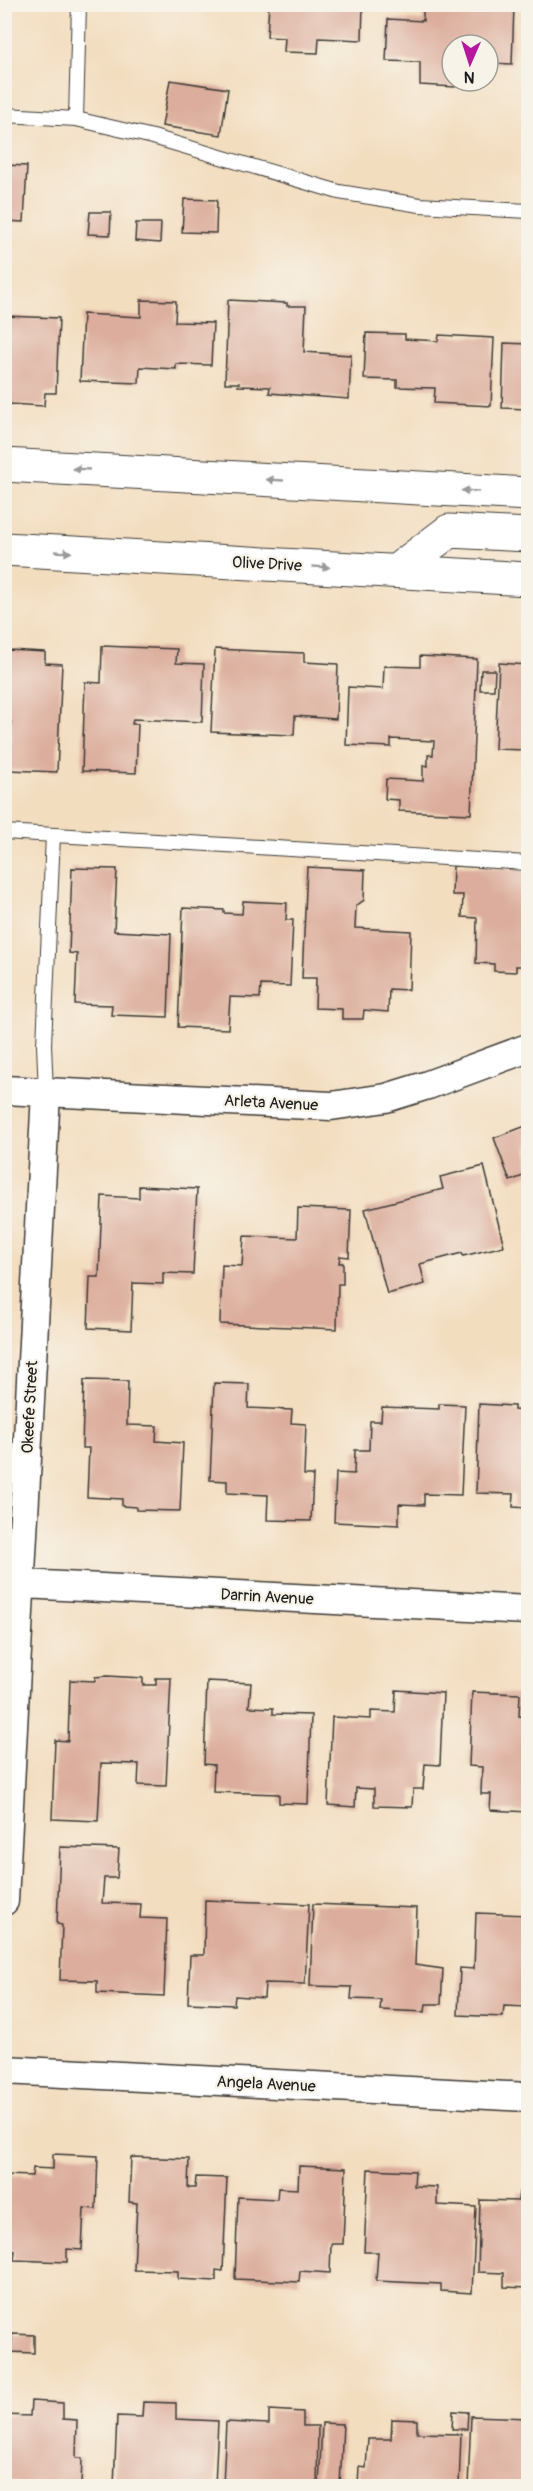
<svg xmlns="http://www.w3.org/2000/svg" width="533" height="2491" font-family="Pangolin,sans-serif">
<rect width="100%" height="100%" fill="#f7f3e8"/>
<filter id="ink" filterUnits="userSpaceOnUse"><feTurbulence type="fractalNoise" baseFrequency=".0167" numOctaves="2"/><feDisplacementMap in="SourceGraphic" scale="12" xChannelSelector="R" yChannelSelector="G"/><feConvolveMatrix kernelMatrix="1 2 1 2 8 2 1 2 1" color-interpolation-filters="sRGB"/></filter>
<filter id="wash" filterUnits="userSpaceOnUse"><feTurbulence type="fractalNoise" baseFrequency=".008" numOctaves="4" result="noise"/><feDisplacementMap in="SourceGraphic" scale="24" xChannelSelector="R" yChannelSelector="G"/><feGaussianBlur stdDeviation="1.35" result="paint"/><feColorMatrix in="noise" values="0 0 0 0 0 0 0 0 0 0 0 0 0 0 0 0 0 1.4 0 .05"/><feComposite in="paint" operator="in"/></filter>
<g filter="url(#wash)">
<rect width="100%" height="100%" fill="#f3ddbf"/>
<g id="blocks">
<!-- building -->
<path fill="#dcad9c" d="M269,4H363L362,40L319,38L318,53L284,52L285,38L267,37Z
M450,4L514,6L512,64L488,63V45H452V81H455V87L420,85V62L386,61L388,19L423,21V10L450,11Z
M170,80L228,89L221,135L162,126Z
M4,165L27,166L24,222L4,221Z
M184,199L217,200L216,233L182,232Z
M90,212H111L110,235L88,234Z
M136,223H161L160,243L135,241Z
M141,300L176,301L175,322L213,323L211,365L176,364V369L140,367L139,383L80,381L83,314L141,317Z
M228,300L287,303V306H306L304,352L351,355L349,399L269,393L270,387L238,386L239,383H225Z
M4,316L59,318L56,393H45L44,406L9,404V409H4Z
M366,333L405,334V339L438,341L439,335L494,338L491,406L434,403L435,388L397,387V380L364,379Z
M504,343L528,344V409L502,408Z
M4,639L9,640L8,650L45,652V663L62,664L57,772L9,770L11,722H4Z
M102,646L177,649L176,663L204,664L202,722L133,719L132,724H138L136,773L82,771L85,682L101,683Z
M215,649L304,653V662L338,664L336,719L295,716L294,735L211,732Z
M420,656L477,659L471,814L399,811V800L385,799L386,779L423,781V765L428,766V755H433L434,741L391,739V747L346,745L348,687L383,689L384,666L420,667Z
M499,663L528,665V750L495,749Z
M481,670H495L494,690H480Z
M453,866L528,869V966H516V972L494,971V964L476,963L477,918L462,917L463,895H452Z
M307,867L365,870L364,900L356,906L355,928L411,931L409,990L389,989L388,1012L364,1010L363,1019H342V1009L315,1008L316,978H302Z
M72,868L117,869L114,931L171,934L168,1017L111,1015L112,1005L75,1004L77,954L69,953Z
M243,901L287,903L286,920H293L290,986L261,985L260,998L230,997L228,1029L178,1027L183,908L224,910V913L242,914Z
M528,1125V1174L510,1181L494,1138Z
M484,1166L504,1246L463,1256L462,1253L420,1264L425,1284L387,1294L365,1209L443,1189L440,1177Z
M139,1186L197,1189L193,1274L163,1273V1284L133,1283L131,1330L88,1328L90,1277H99L102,1196L139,1198Z
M298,1208L351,1210L349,1257L340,1256L339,1263H343V1284H338L337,1329L220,1324L222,1265L242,1266L244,1236L297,1238Z
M84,1380L128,1381L127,1425L157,1426L156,1441L183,1443L180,1511L136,1510V1507L122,1506V1499L87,1497L89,1448H82Z
M214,1383L249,1384L248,1408L292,1410L291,1423L306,1424L304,1475H313L311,1521L267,1520L268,1495L227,1493V1481L210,1480Z
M439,1404L465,1405L461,1495L424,1494V1505L399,1504V1525L334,1522L336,1473L354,1474L355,1450H369L370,1421H381L382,1407L439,1409Z
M479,1404L514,1406V1410L528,1411V1508L513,1507L514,1494L476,1493Z
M107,1676L143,1678V1685H156V1678H171L166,1786L138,1785L139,1764L101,1763L98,1821L52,1819L55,1740L68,1741L70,1680L95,1681V1677Z
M207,1681L251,1683L249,1707L273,1708V1714L311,1715L308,1804L279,1803V1794L213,1792L214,1765L204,1764Z
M396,1690L443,1693L440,1765L425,1764L423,1789H413L412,1807L374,1806V1789L356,1788L355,1807L328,1805L332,1717L371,1719V1711L395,1712Z
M472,1692L520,1694L519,1716L528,1717V1812L490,1810L491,1794H481L482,1767L469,1766Z
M60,1847L119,1849L117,1878H104L102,1903L141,1904L140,1918L167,1919L164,1996L97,1993V1981L60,1980L62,1925L57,1924Z
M205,1900L309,1904L305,1984L265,1983L264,1998L235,1996L234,2005L188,2003L190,1955H204Z
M313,1904L417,1908L415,1965L443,1969L441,2004H426L425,2012L380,2010L381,2000L351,1999L352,1987L310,1986Z
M476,1913L528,1915V2007L504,2006L503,2017L458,2015L460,1968L474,1969Z
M53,2154L98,2156L96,2209L84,2208L82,2250L67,2249V2262L14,2260L15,2251L5,2250V2175L32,2176L33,2168L53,2169Z
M131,2157L189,2159L188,2188H195L196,2177L227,2178L223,2271L216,2270V2281L178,2279V2271L134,2270L137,2203L129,2202Z
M299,2166L346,2168L343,2244H331L330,2273L300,2271L299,2282L235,2279L238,2197L277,2199L278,2188L298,2189Z
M368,2169L415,2171L414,2186L437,2187V2205L476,2207L472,2293L441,2291V2284L376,2281L378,2252H364Z
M519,2192L528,2193V2288L504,2287V2273L478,2272L480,2200L518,2201Z
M12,2334L34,2335V2353L11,2352Z
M31,2401L63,2403V2419L77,2420L76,2458H82L81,2486H16L17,2482L4,2481V2415L30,2416Z
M143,2402L176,2403V2419L218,2421L215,2486H114L117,2416L142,2417Z
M269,2410L303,2412V2426H318L317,2486H223L226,2422L269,2424Z
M453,2411L468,2412L467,2429H452Z
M471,2416L528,2418V2486H468Z
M392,2419L417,2420V2433L461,2434L459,2486H358L359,2467L366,2468L368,2439H391Z
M322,2423L343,2424L340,2486H319Z"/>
</g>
</g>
<g filter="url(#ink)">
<use href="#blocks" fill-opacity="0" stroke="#3c3934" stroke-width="1.5"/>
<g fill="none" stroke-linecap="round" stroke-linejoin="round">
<!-- lane casing -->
<g stroke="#3c3934" stroke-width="16">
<path id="lane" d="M4,115L76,119L153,137L339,192L420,205L528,211
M76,119L79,4
M4,832L528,863
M46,1092L44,1045L53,835"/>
</g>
<!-- street casing -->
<g stroke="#3c3934" stroke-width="31">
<path id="street" d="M4,1090L331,1106L386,1098L428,1085L528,1048
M4,1583L528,1610
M4,1901L46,1092
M4,2070L528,2097"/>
</g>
<!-- secondary casing -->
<g stroke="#3c3934" stroke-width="35">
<path id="secondary" d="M4,465L528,494
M4,549L528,579
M396,571L449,531L528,535"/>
</g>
<!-- lane -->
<use href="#lane" stroke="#fff" stroke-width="14"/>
<!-- street -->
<use href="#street" stroke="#fff" stroke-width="28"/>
<!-- secondary -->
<use href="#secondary" stroke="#fff" stroke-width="33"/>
</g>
<!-- one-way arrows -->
<defs><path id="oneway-solid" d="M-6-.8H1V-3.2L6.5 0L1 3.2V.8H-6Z" transform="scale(1.5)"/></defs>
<g fill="#999">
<use href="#oneway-solid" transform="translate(81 469) rotate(-177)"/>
<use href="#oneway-solid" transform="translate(275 480) rotate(-177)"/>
<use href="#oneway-solid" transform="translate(470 491) rotate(-177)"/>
<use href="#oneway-solid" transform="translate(63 552) rotate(3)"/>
<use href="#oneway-solid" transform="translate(321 567) rotate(3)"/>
</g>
</g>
<g text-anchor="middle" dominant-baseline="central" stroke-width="4.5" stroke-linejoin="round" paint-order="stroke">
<!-- street labels -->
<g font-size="16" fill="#1c1c1c" stroke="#f7f3e8">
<text transform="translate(267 564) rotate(3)">Olive Drive</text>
<text transform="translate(271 1103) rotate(3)">Arleta Avenue</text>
<text transform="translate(30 1407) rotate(-87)">Okeefe Street</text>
<text transform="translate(267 1597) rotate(3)">Darrin Avenue</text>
<text transform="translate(266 2084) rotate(3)">Angela Avenue</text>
</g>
</g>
<!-- margin -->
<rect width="533" height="2491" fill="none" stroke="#f7f3e8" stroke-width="24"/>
<!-- north arrow -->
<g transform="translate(470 63) rotate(183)"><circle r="28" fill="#f7f3e8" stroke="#9f9d96" stroke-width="1.5"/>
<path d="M0-4.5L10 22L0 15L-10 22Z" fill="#b5179e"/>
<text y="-9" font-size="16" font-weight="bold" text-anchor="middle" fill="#1c1c1c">N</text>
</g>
</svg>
